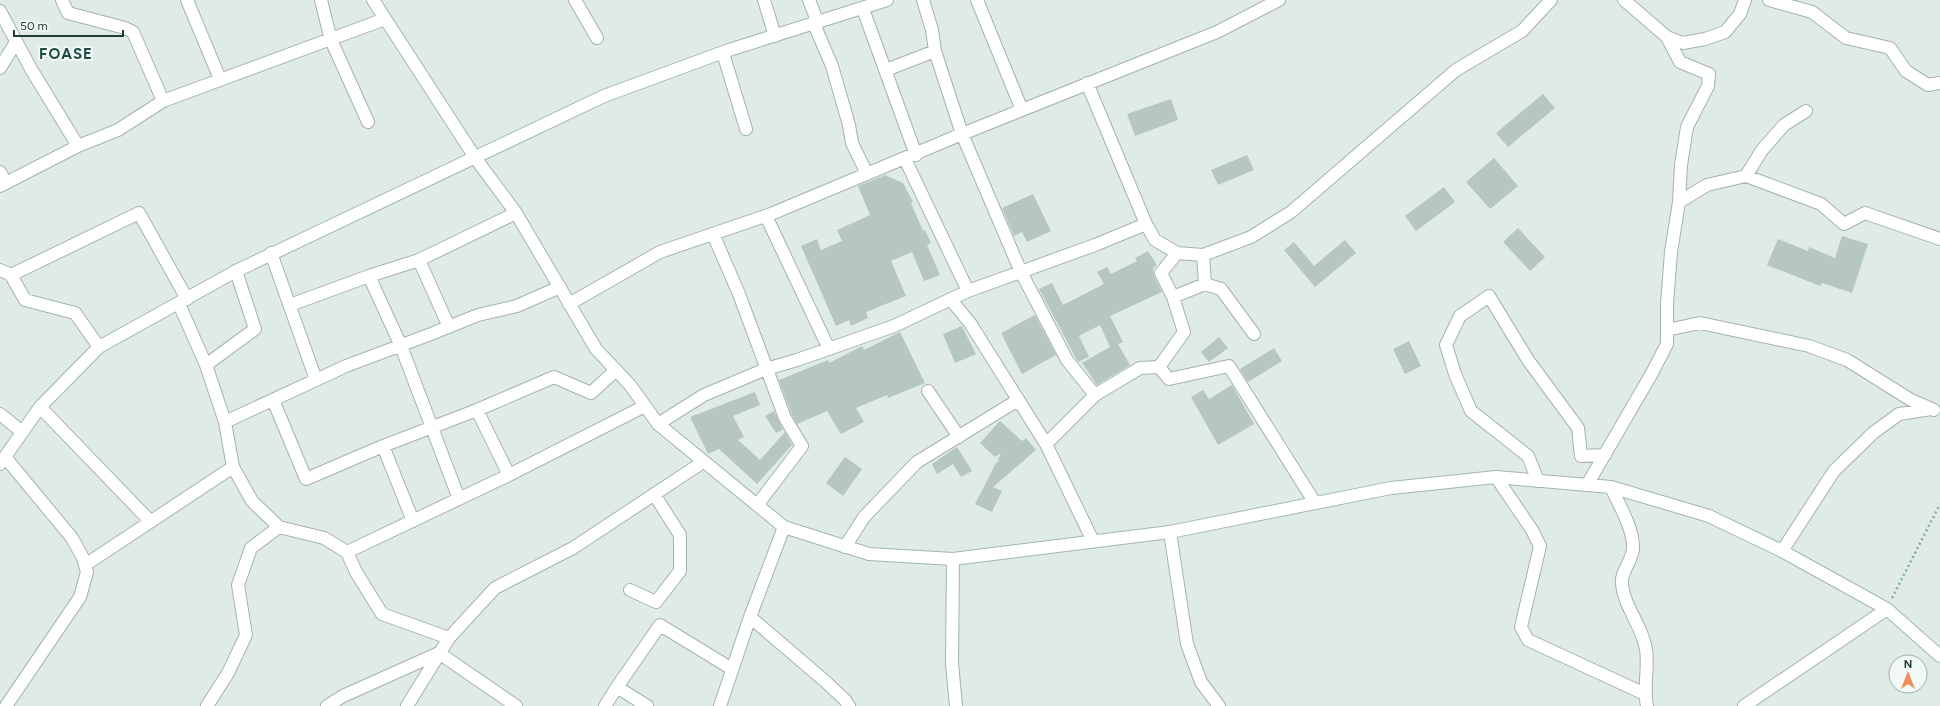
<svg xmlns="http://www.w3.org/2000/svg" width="1940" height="706" font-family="Figtree,sans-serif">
<rect width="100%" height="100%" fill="#e0ebe7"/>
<!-- building -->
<path fill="#b6c6c1" d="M1543,94L1555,108L1508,147L1496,133Z
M1171,99L1178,120L1135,136L1127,114Z
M1247,155L1254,170L1218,185L1211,170Z
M1494,158L1518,186L1490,209L1466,182Z
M885,175L903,183L913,202L911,203L923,231L925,230L931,243L927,245L940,275L924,281L912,252L891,261L906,296L866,312L868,318L851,326L849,320L836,326L801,246L817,239L821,250L842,241L837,230L870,215L858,186Z
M1444,187L1455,202L1416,231L1405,216Z
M1033,194L1051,231L1027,242L1022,232L1014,236L1002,208Z
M1518,228L1545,257L1530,271L1503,242Z
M1842,236L1868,244L1852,293L1822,283L1820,286L1767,265L1778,239L1808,251L1809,247L1835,258Z
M1345,240L1356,253L1315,287L1284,250L1294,242L1314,266Z
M1148,251L1157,265L1153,268L1154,276L1162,292L1110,316L1123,342L1118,344L1130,365L1097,385L1082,363L1110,347L1100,325L1079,336L1089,357L1078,362L1039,289L1052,283L1063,305L1104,284L1097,272L1107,267L1111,274L1137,261L1135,258Z
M1035,315L1056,355L1022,374L1001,333Z
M962,326L976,354L955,363L943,334Z
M900,332L925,383L888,398L887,395L856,408L864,422L841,434L827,411L797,424L792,415L779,380L828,360L829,363L862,346L864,350Z
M1219,337L1228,348L1209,362L1201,352Z
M1409,341L1421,366L1405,374L1393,349Z
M1274,348L1282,361L1248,382L1240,369Z
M1232,385L1254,424L1218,445L1191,397L1203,390L1209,399Z
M755,392L760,405L733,416L744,437L738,440L760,460L785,432L792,445L757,484L719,449L708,454L690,417Z
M774,411L783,430L776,433L765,416Z
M1000,421L1022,441L1026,438L1036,450L993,487L1002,491L992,512L975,504L996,463L999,461L998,459L1001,453L995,457L980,443Z
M957,447L972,471L961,477L953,464L937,474L932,464Z
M845,457L862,469L843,496L826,483Z"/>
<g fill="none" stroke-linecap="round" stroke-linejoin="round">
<!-- street casing -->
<g stroke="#a3b3af" stroke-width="14">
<path id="street" d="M62,0L68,13L125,28L133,32L163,101
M187,0L220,79
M321,0L331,40L368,122
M575,0L597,38
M764,0L775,36
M809,0L818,23
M923,0L932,30L935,51L962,134L1021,272L1067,360L1095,395
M977,0L1022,110
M1769,0L1812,12L1846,38L1890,48L1906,71L1928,85L1940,83
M863,9L916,155
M0,11L31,69L78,146
M814,24L832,66L849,125L852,143L867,174
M1667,37L1683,43L1705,39L1725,32L1740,14L1745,0
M723,53L746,129
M0,68L16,42
M886,70L935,51
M1087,83L1146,224L1155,240L1177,253L1203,255L1251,237L1291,212L1456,70L1522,31L1551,0
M905,159L968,291
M0,172L6,183
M1746,176L1821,204L1844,224L1865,213L1940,239
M0,186L78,146L118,130L163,101L385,19
M1679,202L1707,185L1746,176L1762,150L1784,125L1806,111
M766,216L829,349
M713,234L739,294L785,418L802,446L758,504
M271,253L316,380
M1177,253L1161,273L1173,297L1205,284
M1203,255L1205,284L1221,289L1254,334
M419,260L516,213
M0,270L11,275L25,300L75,313L99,347
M11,275L139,213L187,299
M369,276L419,260L449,327
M1173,297L1184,332L1159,367L1169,379L1229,366L1315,503
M951,300L970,323L1046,444
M179,304L206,365L225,422
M569,304L660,252L771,214L962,134L1217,32L1279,0
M290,305L369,276L401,346L459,499
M1667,330L1700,323L1809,346L1847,360L1911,400L1934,410
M206,365L255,329L236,271
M928,391L959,437
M273,400L306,479L383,446L413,521
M40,407L150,521
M477,410L509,475
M0,414L22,432
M658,424L704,395L766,369L797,360L894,326L968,291L1095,245L1146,224
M383,446L477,410L554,377L591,393L616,370
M5,457L72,538L83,558L87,572L80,597L6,706
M233,467L225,422L346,366L431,334L478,315L517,306L560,287
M1496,477L1532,530L1540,546L1521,627L1528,640L1645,694
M1538,481L1528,456L1471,411L1455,374L1446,345L1460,316L1489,296L1528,360L1578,428L1581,456L1605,455
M1587,485L1652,373L1667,344V304L1671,252L1679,202L1681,165L1687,127L1708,86L1709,74L1680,62L1667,37L1624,0
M1611,487C1619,505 1634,529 1633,549C1632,561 1620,573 1622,584C1624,607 1642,625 1646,649C1649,668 1643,687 1647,706
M1170,532L1187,644L1201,682L1219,706
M1093,541L1046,444L1095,395L1140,368L1159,367
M845,547L864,517L917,462L1018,400
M1782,551L1834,471L1873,433L1899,414L1931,409
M347,552L509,475L645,406
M953,559L952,663L956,706
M85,565L233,467L252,501L279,527L324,538L347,552L356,572L382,614L449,638
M630,590L656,602L680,571V535L654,494
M750,617L826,682L845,700L849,706
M207,706L228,673L246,635L238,585L251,548L279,527
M327,706L343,696L439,653L516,706
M407,706L449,638L495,588L573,548L703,462
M605,706L617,687
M647,706L617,687L660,625L732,669
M720,706L750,617L784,527
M1744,706L1887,609"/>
</g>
<!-- secondary casing -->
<g stroke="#9fb7b0" stroke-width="14">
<path id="secondary" d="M373,0L476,159L516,213L596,349L630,385L658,424L784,527L869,554L953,559L1170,532L1391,488L1496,477L1611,487L1709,516L1782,551L1887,609L1940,656
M0,464L40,407L99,347L236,271L604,96L729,50L887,0"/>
</g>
<!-- path -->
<path stroke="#81afa5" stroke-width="2.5" stroke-dasharray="2 3" stroke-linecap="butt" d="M1892,598L1940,504"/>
<!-- street -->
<use href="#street" stroke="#fff" stroke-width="12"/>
<!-- secondary -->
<use href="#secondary" stroke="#fff" stroke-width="12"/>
</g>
<g text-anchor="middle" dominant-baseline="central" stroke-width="4" stroke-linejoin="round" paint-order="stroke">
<!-- district labels -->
<g font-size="15" font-weight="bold" letter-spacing="1" fill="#1d4e46" stroke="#f1f8f5">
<text x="66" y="54">FOASE</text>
</g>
</g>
<!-- north arrow -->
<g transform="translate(1908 674)"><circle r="19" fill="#f1f8f5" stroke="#9eada9"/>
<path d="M0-3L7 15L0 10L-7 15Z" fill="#f28c58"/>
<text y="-6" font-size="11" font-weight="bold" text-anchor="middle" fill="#213c37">N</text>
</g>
<!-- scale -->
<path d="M14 30v6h109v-6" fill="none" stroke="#213c37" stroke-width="2"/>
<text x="20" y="30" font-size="12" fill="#213c37" stroke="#f1f8f5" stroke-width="3" paint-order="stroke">50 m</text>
</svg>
